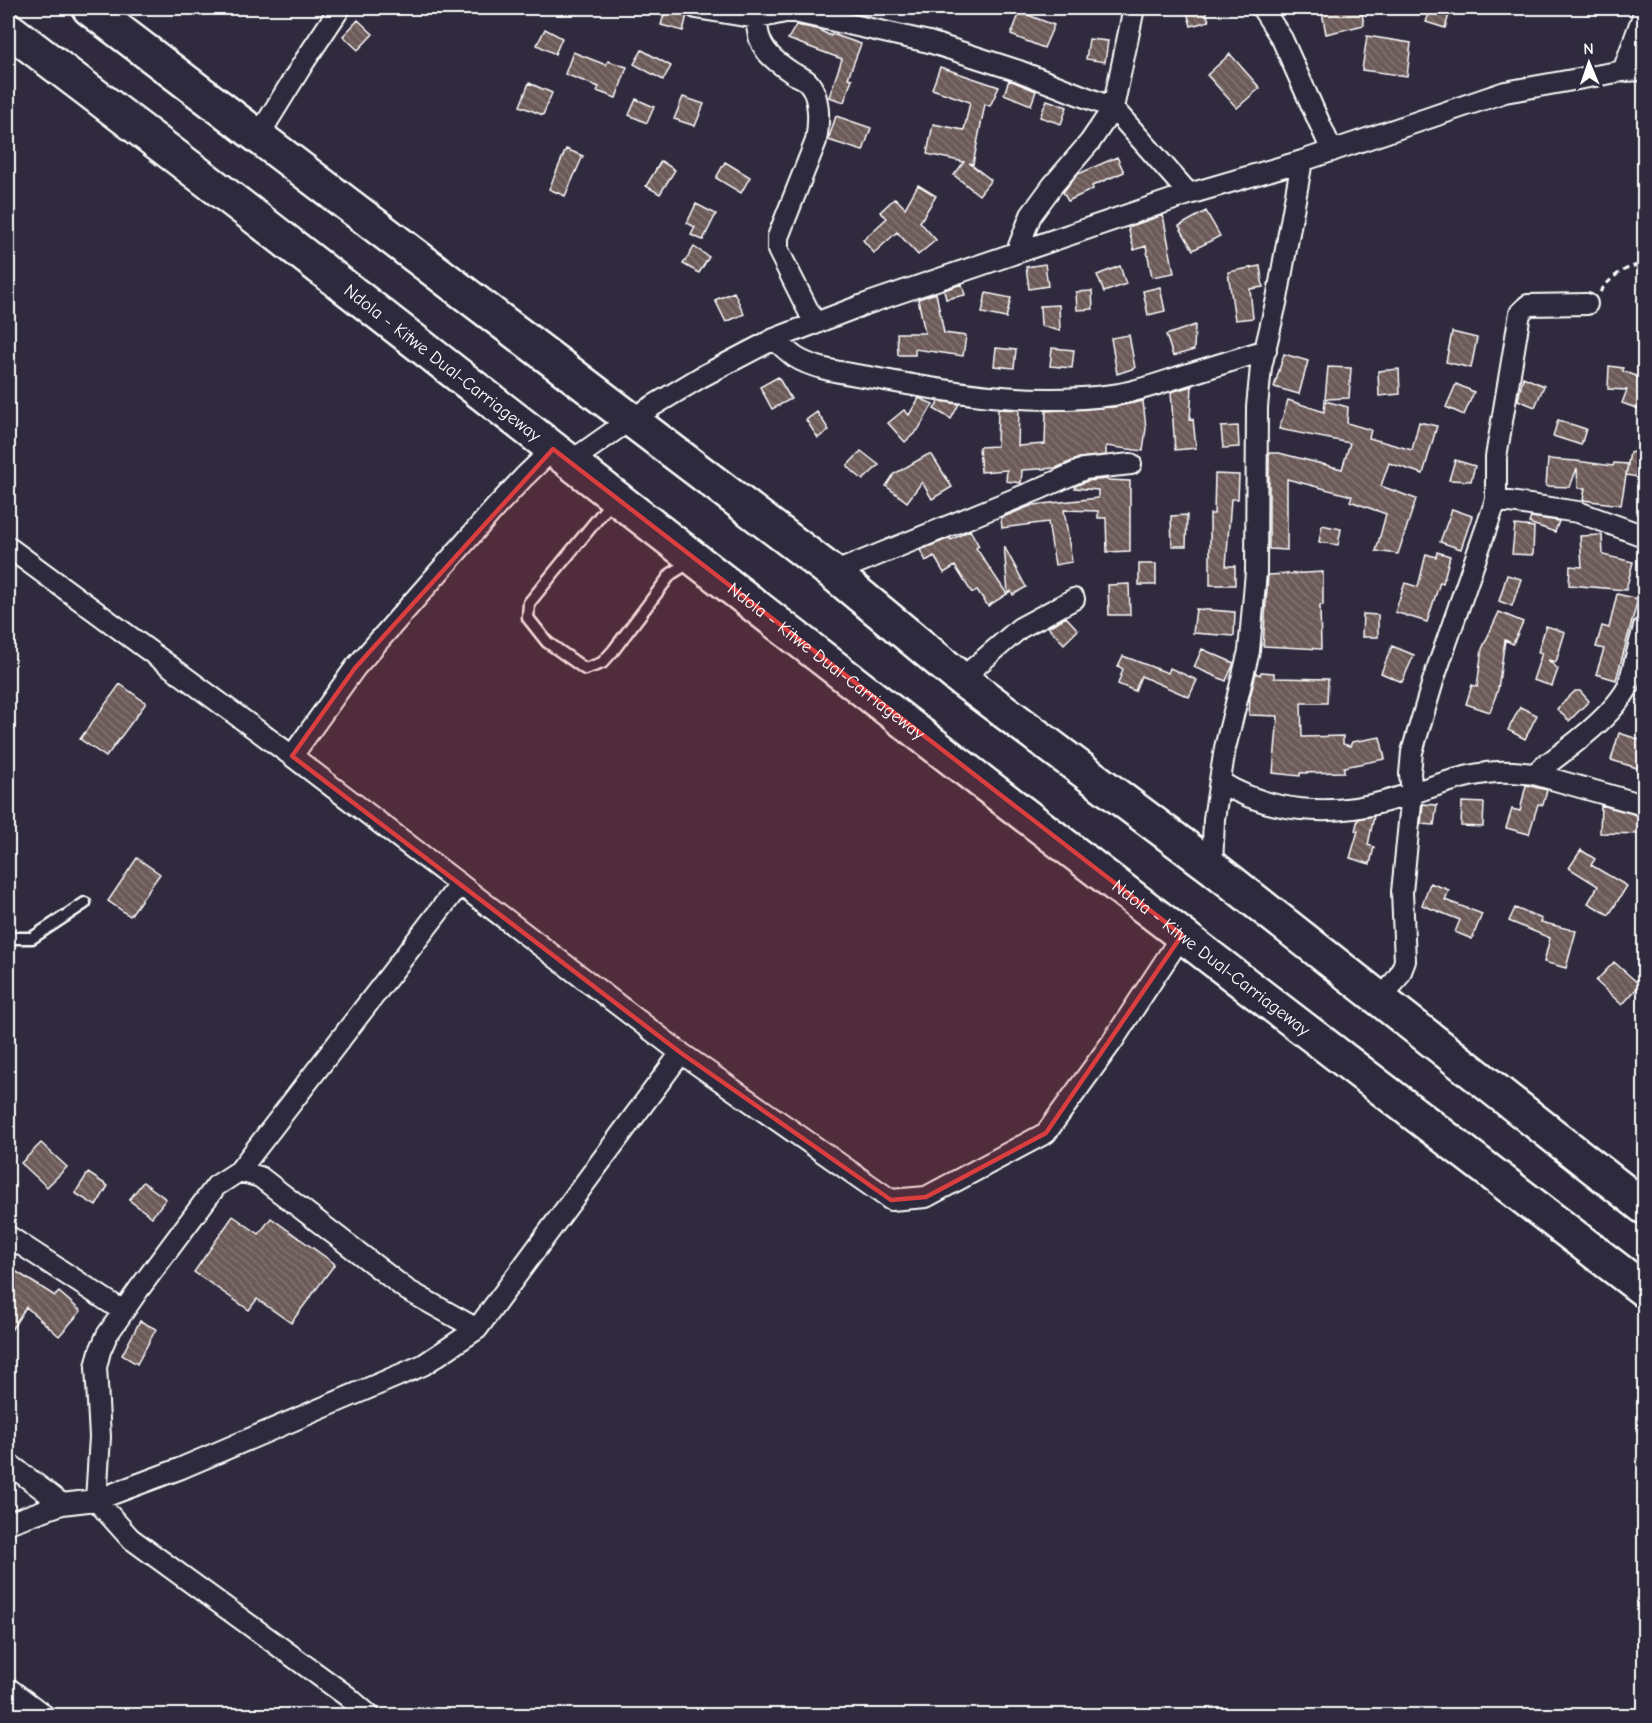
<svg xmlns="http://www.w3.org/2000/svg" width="1652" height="1723" font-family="'Comic Neue',sans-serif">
<defs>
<pattern id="building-back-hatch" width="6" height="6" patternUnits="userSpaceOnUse" patternTransform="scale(1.5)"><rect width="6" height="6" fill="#6c5a59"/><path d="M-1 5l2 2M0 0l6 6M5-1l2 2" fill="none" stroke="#827372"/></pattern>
</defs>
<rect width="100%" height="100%" fill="#2f2a3d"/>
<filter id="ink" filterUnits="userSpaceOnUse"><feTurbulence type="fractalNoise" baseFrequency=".0167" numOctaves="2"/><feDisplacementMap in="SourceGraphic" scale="12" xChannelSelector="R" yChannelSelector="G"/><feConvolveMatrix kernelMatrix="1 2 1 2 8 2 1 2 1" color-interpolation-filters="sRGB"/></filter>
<g filter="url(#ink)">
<!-- building -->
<path fill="url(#building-back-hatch)" stroke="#fff" stroke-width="1.5" d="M666,8H684L687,15L683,31L661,25Z
M1186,8H1205L1209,21L1191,26Z
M1344,8H1361L1364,25L1326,34L1322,12Z
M1431,8H1451L1445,28L1426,22Z
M1020,12L1054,25L1044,48L1011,35Z
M358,20L373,34L358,50L343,36Z
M796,25L817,29L831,36L832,34L861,44L848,78L852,79L844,102L829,97L842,59L788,39Z
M545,29L562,38L555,54L537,45Z
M1367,36L1411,43L1407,76L1362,70Z
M1089,39L1108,41L1105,62L1086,59Z
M642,50L671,66L663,80L634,64Z
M573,52L606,65L608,61L627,67L616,98L597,91L599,87L565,74Z
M1230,54L1260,88L1237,108L1207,75Z
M940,67L999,87L990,106L985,104L973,164L969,163L991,180L979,195L954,175L964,162L927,154L933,124L964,130L970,102L932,89Z
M1009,80L1036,91L1031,105L1004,94Z
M529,83L552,93L543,115L520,106Z
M683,97L704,104L695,126L674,119Z
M636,99L654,107L647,123L629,115Z
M1047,100L1067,107L1061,124L1040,117Z
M836,116L871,128L863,151L828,140Z
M566,149L583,156L565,196L549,189Z
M1117,157L1124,172L1092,186L1093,189L1068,201L1063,192L1078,174Z
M661,161L675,170L660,194L646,186Z
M725,162L750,177L741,193L716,178Z
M918,185L936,196L920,222L936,240L918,255L897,232L874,253L863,240L887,218L880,212L895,198L905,208Z
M696,204L716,214L703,240L691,235L695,227L687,223Z
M1206,211L1220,236L1193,250L1179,226Z
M1163,215L1174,273L1152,277L1146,246L1134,250L1128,227Z
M694,247L709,257L699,273L683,264Z
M1045,264L1048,286L1029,289L1026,267Z
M1120,266L1126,284L1104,292L1097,275Z
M1260,266L1263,287L1250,289L1253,318L1235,320L1228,272Z
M962,284L965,295L946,299L944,290Z
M1160,287L1165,311L1148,315L1143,291Z
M1092,291L1093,309L1077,310L1076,292Z
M734,292L744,314L726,322L715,300Z
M936,293L944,333L966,336L963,356L915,349V355H898L897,333H925L918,299Z
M986,293L1011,298L1006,318L982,313Z
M1059,305L1060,331L1041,326L1040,306Z
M1195,325L1194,350L1173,356L1166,335Z
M1452,332L1477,338L1471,368L1446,362Z
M1129,335L1135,368L1117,374L1111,338Z
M996,348L1016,350L1014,368L994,366Z
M1052,348L1074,350L1072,368L1050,366Z
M1284,354L1308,361L1299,394L1274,387Z
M1609,366L1623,368V371L1644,379V411L1622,403L1627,390L1608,389Z
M1328,367L1351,368L1349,398L1325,399Z
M1399,369L1400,394L1379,396L1378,371Z
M778,377L791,399L772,409L760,387Z
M1523,377L1544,386L1535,407L1518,400Z
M1456,384L1474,392L1464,415L1446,407Z
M1192,386L1190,420L1193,419L1196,448L1175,450L1171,392Z
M919,398L933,404L918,430L905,442L888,423L904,410L909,415Z
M1288,400L1324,412L1325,401L1348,407L1347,423L1371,430L1369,438L1412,450L1419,422L1437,426L1423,474L1389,463L1381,486L1416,499L1398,554L1376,551L1386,514L1350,501L1352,496L1287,479V550L1269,549V453H1279L1342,469L1350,443L1279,429Z
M939,401L959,404L951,419L934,409Z
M1143,401L1146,428L1143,451L1106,446V455L1079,458L1056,468L1022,470L1021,483L1006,481L1007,470L981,472L979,447L997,446L998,409L1019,410L1018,446L1045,444L1046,411L1114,407Z
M817,412L829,430L818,438L806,420Z
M1558,420L1586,429L1581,445L1553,436Z
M1238,426L1239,447L1223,448L1221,427Z
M861,451L879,465L863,480L847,466Z
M1630,452L1644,454V478L1626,475Z
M927,455H932L952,487L932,499L922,482L907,502L886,486L894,474Z
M1548,459L1576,461L1613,466L1614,463L1628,464L1621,505L1583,500L1585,488H1578L1577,468L1570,487L1546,486Z
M1455,460L1475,466L1471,481L1449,480Z
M1215,474L1239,475L1238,499H1231L1226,566H1235V585H1210V514H1214Z
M1107,479V480L1130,481V551L1107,552L1106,518H1098V511L1064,510L1072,562L1055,565L1048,522L1002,528L1001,518L1033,505L1098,498V490L1075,488V486L1087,481Z
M1452,509L1472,516L1461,549L1440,542Z
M1187,515L1186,546H1172L1171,516Z
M1531,517L1559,521L1555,532L1529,523Z
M1322,525L1341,529L1338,545L1319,542Z
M1515,525L1534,527L1533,555L1512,554Z
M970,530L979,546L976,548L1007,594L988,606L977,590L972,593L955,566L944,573L934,556L926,561L920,550L950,538L951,540Z
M1602,535L1603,555L1633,562L1626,590L1569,585L1570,566L1582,567L1580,536Z
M1004,546L1026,587L1013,595L1011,591L1008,593Z
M1437,552L1450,556L1443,583L1440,582L1427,622L1395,612L1405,583L1418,587L1426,554L1436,557Z
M1139,564H1156V585H1139Z
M1323,572V605H1320L1321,649L1263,646L1268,575Z
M1507,575L1521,579L1512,606L1499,601Z
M1129,584L1130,615H1109L1108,585Z
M1617,594L1638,599L1616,680L1596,674L1604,649L1596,647L1602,626L1609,628Z
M1196,609L1235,612L1234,636L1193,633Z
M1499,612L1523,622L1513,644L1505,640L1498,689L1490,712L1466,704L1472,685L1477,687L1482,649Z
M1363,614L1378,615V637H1362Z
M1066,617L1078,630L1064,644L1048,627Z
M1546,626L1565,632L1556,662L1548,660L1558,669L1552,686L1533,680L1542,653L1538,652Z
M1392,646L1414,655L1402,682L1381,673Z
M1202,649L1234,663L1226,681L1194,667Z
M1123,656L1168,673L1170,668L1197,680L1189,697L1141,676L1135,691L1118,684L1123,669L1118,666Z
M1261,672L1274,673V678L1328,679L1327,703H1301L1302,737L1343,736V744L1350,746L1352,742L1380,737L1385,759L1344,767V772L1300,773V776L1273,773L1278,716L1249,715L1250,697L1256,673L1260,675Z
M120,684L146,703L106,757L80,739Z
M1575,691H1580L1589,701L1569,721L1557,709Z
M1520,707L1537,715L1525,739L1508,730Z
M1619,733L1644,741L1637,768L1611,760Z
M1526,785L1547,790L1543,805L1538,804L1529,834L1506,828L1512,809L1520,811Z
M1462,802L1484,803L1483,827L1461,826Z
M1423,804L1437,805L1434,825L1421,824Z
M1601,805L1644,817V834L1600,833Z
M1374,816L1368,845L1374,847L1370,864L1350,858L1358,831H1355L1358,819Z
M1581,850L1595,859L1591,865L1627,886L1609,915L1588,903L1598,886L1569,868Z
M137,858L160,874L130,916L108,901Z
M1430,883L1449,890L1445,900L1482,914L1472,939L1455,932L1460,920L1422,905Z
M1515,908L1542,919L1541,922L1576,931L1566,968L1544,962L1550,938L1509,921Z
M1614,962L1640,985L1622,1005L1596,981Z
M41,1143L67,1167L47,1187L21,1163Z
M88,1173L108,1186L96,1206L75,1193Z
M143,1182L166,1199L152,1217L129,1200Z
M233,1216L259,1234L271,1218L335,1264L291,1323L257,1299L249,1310L194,1272Z
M12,1269L55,1296L59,1292L81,1311L59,1336L26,1307L8,1335V1277Z
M140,1321L156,1329L137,1364L122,1355Z"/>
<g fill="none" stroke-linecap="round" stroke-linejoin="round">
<!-- service casing -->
<g stroke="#fff" stroke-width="15">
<path id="service" d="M613,500L529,603L528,618L547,642L585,669L602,663L613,651L671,574L692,561
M8,935L11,938H32L85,903"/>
</g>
<!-- minor casing -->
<g stroke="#fff" stroke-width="24">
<path id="minor" d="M696,8L757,18L790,11L929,42L1019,71L1113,108L1189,194
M1262,8L1282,39L1332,151
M757,18C756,47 771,59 794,74C798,76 803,78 807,81C821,95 819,124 816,141L778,237V250L815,324
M1623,71L1644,13
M259,135L304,62L340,8
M1017,251L1031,215L1053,185L1090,142L1113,108L1134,8
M774,339C781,345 788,352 795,357C817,371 849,373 874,378C953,393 1033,406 1113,395C1136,392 1158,384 1179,377C1208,368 1237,359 1266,350
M570,462L631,419L701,377L774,339L860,306L1189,194L1302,161L1505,92L1623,71L1644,70
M1496,500L1578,512L1644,536
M8,547L292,756L681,1053L891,1200L926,1197L1046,1133L1112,1042L1182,935
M833,573L1037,490L1084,469L1131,464
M961,679L1020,628L1074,599
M292,756L355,668L495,508L524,477L553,449
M1534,774C1564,751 1610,720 1628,687L1644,627
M1220,782C1270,813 1331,817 1387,801C1423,791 1460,774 1497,772C1509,771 1522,773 1534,774L1644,805
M1212,867L1214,819L1225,748L1249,651L1256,572L1257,407L1261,367L1277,299L1302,161
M1382,1000L1400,974L1405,961L1402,892L1412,793L1410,774L1412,752L1434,678L1496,500V457L1520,313L1528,305L1587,304
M239,1171L460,884
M8,1236L123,1311
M8,1463L62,1504
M8,1523L62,1504L96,1500L179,1469L423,1365L477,1329L681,1053
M8,1688L45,1716
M370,1716L347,1696L130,1538L96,1500L100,1437L96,1367L100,1351L107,1335L139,1289L216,1186L239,1171L260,1177L407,1290L477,1329"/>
</g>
<!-- trunk casing -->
<g stroke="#fff" stroke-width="38">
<g id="trunk">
<path d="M89,8L833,573L961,679L1212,867L1644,1207"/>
<path id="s1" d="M8,29L255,217L956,762L1644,1290"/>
</g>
</g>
<!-- path -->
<path stroke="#fff" stroke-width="3" stroke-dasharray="6 4.5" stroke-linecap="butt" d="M1600,292C1611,277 1625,266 1644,264"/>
<!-- service -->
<use href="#service" stroke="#2f2a3d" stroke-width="10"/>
<!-- minor -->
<use href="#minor" stroke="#2f2a3d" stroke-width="20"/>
<!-- trunk -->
<use href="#trunk" stroke="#2f2a3d" stroke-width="33"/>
</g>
</g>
<!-- marked area -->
<path fill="#da3e3e" fill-opacity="0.2" stroke="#da3e3e" stroke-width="4.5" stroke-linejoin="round" d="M553,449L1182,935L1046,1133L926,1197L891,1200L681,1053L292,756L355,668Z"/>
<g text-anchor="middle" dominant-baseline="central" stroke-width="5" stroke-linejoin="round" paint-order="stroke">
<!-- street labels -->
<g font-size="18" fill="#fff" stroke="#2f2a3d">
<text stroke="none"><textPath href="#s1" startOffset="548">Ndola - Kitwe Dual-Carriageway</textPath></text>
<text stroke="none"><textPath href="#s1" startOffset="1034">Ndola - Kitwe Dual-Carriageway</textPath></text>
<text stroke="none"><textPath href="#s1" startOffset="1520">Ndola - Kitwe Dual-Carriageway</textPath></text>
</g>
</g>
<!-- margin -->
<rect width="1652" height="1723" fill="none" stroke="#2f2a3d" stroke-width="30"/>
<rect x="15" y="15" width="1622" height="1693" fill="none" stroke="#fff" stroke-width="2" filter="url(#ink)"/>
<!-- north arrow -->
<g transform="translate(1589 63) rotate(358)" stroke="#2f2a3d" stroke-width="4.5" paint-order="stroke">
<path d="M0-4.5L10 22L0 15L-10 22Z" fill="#ffffff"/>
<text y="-9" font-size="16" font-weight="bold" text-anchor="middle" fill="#ffffff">N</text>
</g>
</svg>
